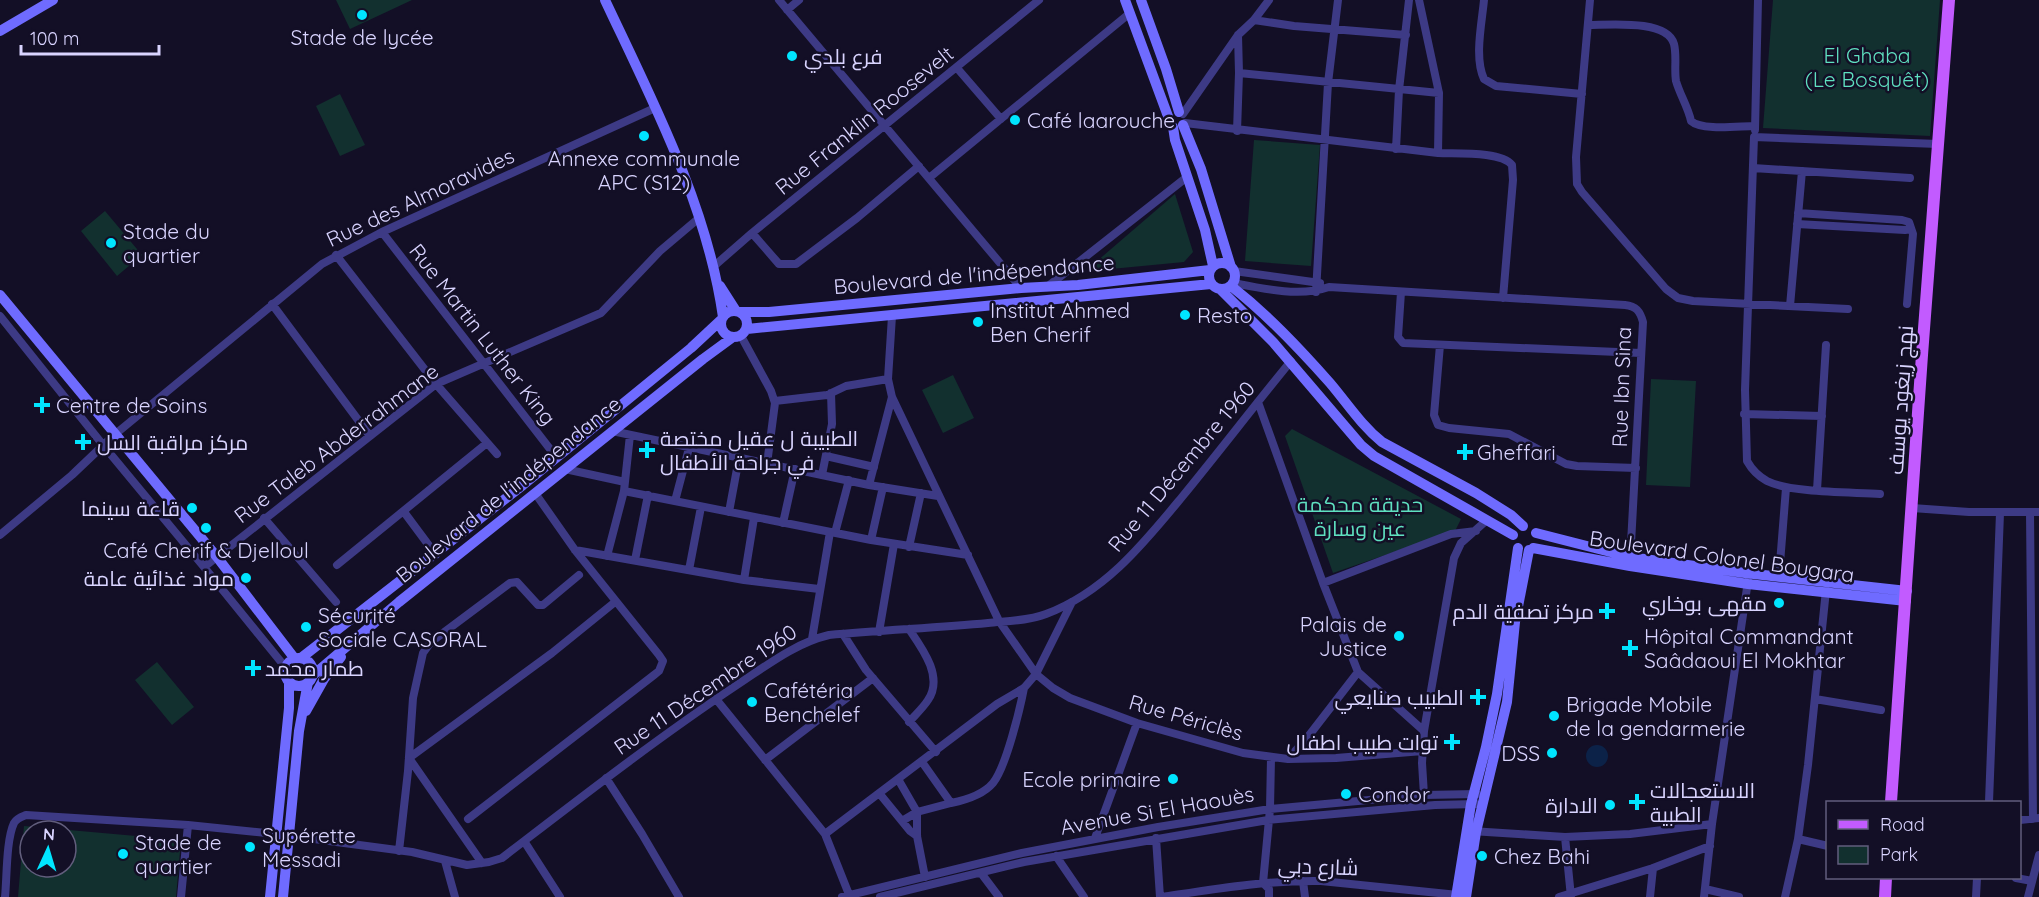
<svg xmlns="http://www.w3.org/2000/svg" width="2039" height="897" font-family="Quicksand,Cairo,sans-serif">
<rect width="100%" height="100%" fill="#130f26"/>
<!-- green -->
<path fill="#12302f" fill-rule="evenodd" d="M336,0H412L350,29Z
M1773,0H1940L1930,136L1763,128Z
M340,94L365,145L340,156L316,106Z
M1254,140L1320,145L1311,266L1245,261Z
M1175,194L1193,252L1184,262L1090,271L1089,268Z
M105,211L142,255L117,276L81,231Z
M953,375L974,418L943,433L922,390Z
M1651,379L1696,381L1690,487L1646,485Z
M1292,429L1461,519L1455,531L1333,573L1285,436Z
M157,662L194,707L172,725L135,680Z
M24,826L181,840L176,897H18ZM30,831H66V867H30Z"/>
<!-- water -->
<path fill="#0c2248" d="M1586 756a11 11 0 1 1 22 0a11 11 0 1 1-22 0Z"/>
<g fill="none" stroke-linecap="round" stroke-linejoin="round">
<!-- street -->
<path stroke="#3d3a85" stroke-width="8" d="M779,0L1021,288
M1419,0L1439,93L1438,153C1456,154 1501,151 1512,165L1513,180L1503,298
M1484,0C1482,22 1474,58 1484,79L1496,86L1582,94
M1590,0L1576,157L1577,184L1582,192L1666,289L1678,298L1693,301L1848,309
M787,10L799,0
M1254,20L1294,26L1406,35
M1588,25C1609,25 1667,19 1674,44C1677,56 1674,69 1676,81C1680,95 1688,107 1691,121C1702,131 1739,126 1755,126
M957,68L1001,119
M1239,73L1439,93
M1183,114L1238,35L1254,20L1269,0
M1185,123L1438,153
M1755,130L1758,0
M1237,131L1239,73L1238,35
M1396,149L1399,90L1409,0
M1753,168L1910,178
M929,178L1130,13
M1798,213L1902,220L1909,222L1913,234L1907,304
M1797,224L1905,230L1909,229L1910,226
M382,232L557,458
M752,233L779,264H796L857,218L919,166
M336,255L436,384L497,454
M713,267L752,233L1039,0
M1234,271L1320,283
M1234,283C1264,289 1300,297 1329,287L1625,305C1636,306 1640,311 1643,322L1630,562
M1047,287L1187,177
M1316,292L1328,83L1338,0
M1401,292L1398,337L1403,343L1641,353
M272,304L370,436
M1790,306L1802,171
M0,316L103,445L204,567L286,668
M892,316L888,379L892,397L999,621L1036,674L1053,688L1070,698L1137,723L1243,753L1288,759L1307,738L1358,672
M741,336L771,391L775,403L767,464
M1440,345L1434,415L1438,425L1449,428L1509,434L1566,464L1577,466L1636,468
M775,401L827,395L846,386L888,379
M1258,402L1323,583L1358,672L1424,731L1454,558L1461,543L1487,520
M1744,414L1822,416
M612,431L869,485L892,397
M826,456L874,467
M565,469L625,482
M822,475L832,424L831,393
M869,485L938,496
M1817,490L1826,345
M624,491L871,540L968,555
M1880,494C1852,492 1791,493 1767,481C1758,476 1752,470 1747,461L1745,390L1754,137L1938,144
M675,501L689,448
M1912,508L1969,512H2039
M404,512L436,555
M729,512L739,458
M2030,513L2033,819
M264,518L336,602
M783,523L795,469
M835,533L849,480
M0,535L72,475L113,436L322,264L382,232L655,108
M871,540L883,487
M909,547L921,493
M575,550L744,580L819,589
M607,556L624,491L630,435
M635,560L648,495
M337,565L487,443
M204,567L436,384L601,313L660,251L699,218
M689,570L701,507
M1779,576L1786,488
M744,580L754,518
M1323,583L1451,534L1476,531
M1826,590L1808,765L1798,839L1828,846
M879,632L894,544
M843,634L866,670L936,752
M812,639L830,532
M716,699L825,834L850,897
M1815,699L1881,710
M909,722C915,715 923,708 928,700C944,677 922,648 909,629
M1424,731L1422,763L1424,795
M1288,759L1336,758L1423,751
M765,760L873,678
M922,762L951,803C966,800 983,795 993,783C1006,767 1020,709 1024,688
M606,778L642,834L679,897
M898,779L917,812V836L925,877
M879,793L910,831L917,836
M1989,802L2000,513
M468,819L654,675L659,671L663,661L659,655L575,550L535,493
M2020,820L2039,818
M902,821L917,812L951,803
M1471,831L1565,837L1630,834L1712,824
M825,834L997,704L1024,688L1036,674L1072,602
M1565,837L1571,897
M1095,838L1137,723
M1156,838L1160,897
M524,841L560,897
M399,851L408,771L413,698L423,653L431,642L510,583L517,582L538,605H543L579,575
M1056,856L1084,897
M445,861L455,897
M482,863L409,758L552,653L615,602
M981,873L999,897
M2016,878L2032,881
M1303,881L1305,897
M1705,889L1739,897
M5,897C7,878 6,840 14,823C17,818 21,817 26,815L188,825L276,834L412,852L467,865L489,862L502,858C579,799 656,739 737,685C766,666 795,643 829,635C882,630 935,628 988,623C1007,621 1028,621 1046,614C1105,592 1144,543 1182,497C1219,452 1254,406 1291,361
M181,897L188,825
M842,897L1022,853L1158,827L1270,809L1424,795L1477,794
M880,897L1024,862L1268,820L1435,805L1476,804
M1162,897C1215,889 1267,880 1321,881L1458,895
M1269,897V889L1263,883L1270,809L1271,758
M1559,897L1653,868L1710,846
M1650,897L1653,868
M1704,897L1712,824L1748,581
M1785,897L1798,839
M1976,897L1977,878
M2028,897L2039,855"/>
<!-- secondary -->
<path stroke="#6f6bff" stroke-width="10" d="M605,0C653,102 707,205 723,317
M1125,0L1169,119
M1141,0L1166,69L1179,112
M0,31L53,0
M1183,125L1201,169L1231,267
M1173,127L1175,140L1205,230L1213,266
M1209 276a13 13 0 1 1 26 0a13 13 0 1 1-26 0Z
M720,286L736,311
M1231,286C1268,315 1299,348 1330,383C1347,403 1361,425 1382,442L1476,493L1511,515L1523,526
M1221,290L1273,342L1361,445L1374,456L1513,535
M0,295L217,557L295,659
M721 324a13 13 0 1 1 26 0a13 13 0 1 1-26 0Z
M741,312H769L1021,288L1078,285L1210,270
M747,329L1211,284
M1536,533L1630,557L1745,573L1907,591
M1533,548L1630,566L1748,584L1906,601
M301,658L523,485L691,348L721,320
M285 672a14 14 0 1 1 28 0a14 14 0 1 1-28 0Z
M312,676L399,602L703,359L733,337
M306,711L324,679L341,657
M270,897L289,708V682
M283,897L299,731L308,682
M1456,897L1471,804L1486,747L1497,694L1518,548
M1466,897L1476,832L1507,702L1515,622L1529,550"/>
<!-- primary -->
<path stroke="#c25bff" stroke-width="12" d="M1891,802L1922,355L1949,0
M1885,897L1886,878"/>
</g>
<!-- markers -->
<g fill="#00e5ff" stroke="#130f26" stroke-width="2">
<circle cx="362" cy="15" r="6"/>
<circle cx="792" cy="56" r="6"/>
<circle cx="1015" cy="120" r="6"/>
<circle cx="644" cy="136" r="6"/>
<circle cx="111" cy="243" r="6"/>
<circle cx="1185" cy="315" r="6"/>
<circle cx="978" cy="322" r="6"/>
<path d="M39 396h6v6h6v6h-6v6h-6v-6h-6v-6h6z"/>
<path d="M80 433h6v6h6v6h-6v6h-6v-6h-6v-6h6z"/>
<path d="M644 441h6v6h6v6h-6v6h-6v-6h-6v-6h6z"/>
<path d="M1462 443h6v6h6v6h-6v6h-6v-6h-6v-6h6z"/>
<circle cx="192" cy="508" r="6"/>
<circle cx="206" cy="528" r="6"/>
<circle cx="246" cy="578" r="6"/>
<circle cx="1779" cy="603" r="6"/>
<path d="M1604 602h6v6h6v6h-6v6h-6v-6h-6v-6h6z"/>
<circle cx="306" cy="627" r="6"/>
<circle cx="1399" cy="636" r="6"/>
<path d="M1627 639h6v6h6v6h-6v6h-6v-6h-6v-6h6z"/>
<path d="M250 659h6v6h6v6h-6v6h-6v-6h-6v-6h6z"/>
<path d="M1475 688h6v6h6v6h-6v6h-6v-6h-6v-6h6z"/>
<circle cx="752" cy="702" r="6"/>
<circle cx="1554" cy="716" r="6"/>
<path d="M1449 733h6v6h6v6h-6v6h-6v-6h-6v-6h6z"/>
<circle cx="1552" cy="753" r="6"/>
<circle cx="1173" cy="779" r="6"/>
<circle cx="1346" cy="794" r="6"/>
<path d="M1634 793h6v6h6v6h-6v6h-6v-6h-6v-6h6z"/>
<circle cx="1610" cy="805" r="6"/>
<circle cx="250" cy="847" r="6"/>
<circle cx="123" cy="854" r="6"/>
<circle cx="1482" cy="856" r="6"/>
</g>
<g text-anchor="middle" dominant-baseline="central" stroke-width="5" stroke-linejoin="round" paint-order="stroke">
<!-- poi labels -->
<g font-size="21" fill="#d9d4ff" stroke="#130f26" text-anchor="start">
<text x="362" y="37" text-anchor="middle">Stade de lycée</text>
<text x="804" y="56">فرع بلدي</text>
<text x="1027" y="120">Café laarouche</text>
<text x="644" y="158" text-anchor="middle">Annexe communale<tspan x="644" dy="24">APC (S12)</tspan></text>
<text x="123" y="231">Stade du<tspan x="123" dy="24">quartier</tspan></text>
<text x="990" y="310">Institut Ahmed<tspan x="990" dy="24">Ben Cherif</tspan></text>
<text x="1197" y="315">Resto</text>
<text x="56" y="405">Centre de Soins</text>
<text x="660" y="438">الطبيبة ل عقيل مختصة<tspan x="660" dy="24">في جراحة الأطفال</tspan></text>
<text x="97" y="442">مركز مراقبة السل</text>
<text x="1477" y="452">Gheffari</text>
<text x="180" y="508" text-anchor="end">قاعة سينما</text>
<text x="206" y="550" text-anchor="middle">Café Cherif &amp; Djelloul</text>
<text x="234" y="578" text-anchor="end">مواد غذائية عامة</text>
<text x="1767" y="603" text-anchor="end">مقهى بوخاري</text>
<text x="1594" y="611" text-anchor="end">مركز تصفية الدم</text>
<text x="318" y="615">Sécurité<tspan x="318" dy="24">Sociale CASORAL</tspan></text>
<text x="1387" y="624" text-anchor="end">Palais de<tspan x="1387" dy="24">Justice</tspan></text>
<text x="1644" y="636">Hôpital Commandant<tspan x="1644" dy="24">Saâdaoui El Mokhtar</tspan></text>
<text x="265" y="668">طمار محمد</text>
<text x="764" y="690">Cafétéria<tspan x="764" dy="24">Benchelef</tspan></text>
<text x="1464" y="697" text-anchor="end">الطبيب صنايعي</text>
<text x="1566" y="704">Brigade Mobile<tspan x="1566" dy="24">de la gendarmerie</tspan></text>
<text x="1438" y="742" text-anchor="end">توات طبيب اطفال</text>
<text x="1540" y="753" text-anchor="end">DSS</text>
<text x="1161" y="779" text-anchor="end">Ecole primaire</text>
<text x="1650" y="790">الاستعجالات<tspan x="1650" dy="24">الطبية</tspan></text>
<text x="1358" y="794">Condor</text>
<text x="1598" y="805" text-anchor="end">الادارة</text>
<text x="262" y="835">Supérette<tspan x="262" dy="24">Messadi</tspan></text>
<text x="135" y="842">Stade de<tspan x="135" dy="24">quartier</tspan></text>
<text x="1494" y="856">Chez Bahi</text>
</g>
<!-- park labels -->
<g font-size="21" fill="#5fe0c0" stroke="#130f26">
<text x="1867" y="55">El Ghaba<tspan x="1867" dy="24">(Le Bosquêt)</tspan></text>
<text x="1360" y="504">حديقة محكمة<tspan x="1360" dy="24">عين وسارة</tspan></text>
</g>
<!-- street labels -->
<g font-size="21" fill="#d9d4ff" stroke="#130f26">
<text transform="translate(864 120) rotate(-39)">Rue Franklin Roosevelt</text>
<text transform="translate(420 197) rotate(-25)">Rue des Almoravides</text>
<text transform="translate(974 274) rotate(-5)">Boulevard de l'indépendance</text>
<text transform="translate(483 334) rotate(52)">Rue Martin Luther King</text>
<text transform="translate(1621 387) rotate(-88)">Rue Ibn Sina</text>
<text transform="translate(1900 400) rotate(-86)">نهج زيغود يوسف</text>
<text transform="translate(336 443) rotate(-37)">Rue Taleb Abderrahmane</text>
<text transform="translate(1181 466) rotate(-50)">Rue 11 Décembre 1960</text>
<text transform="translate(508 489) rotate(-39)">Boulevard de l'indépendance</text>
<text transform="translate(1722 556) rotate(8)">Boulevard Colonel Bougara</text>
<text transform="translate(705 689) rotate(-34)">Rue 11 Décembre 1960</text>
<text transform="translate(1186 717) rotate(16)">Rue Périclès</text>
<text transform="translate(1157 810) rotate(-10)">Avenue Si El Haouès</text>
<text transform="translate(1318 866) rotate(2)">شارع دبي</text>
</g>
</g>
<!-- legend -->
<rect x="1826" y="801" width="195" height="78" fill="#130f26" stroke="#625e7d" stroke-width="1.5"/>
<rect x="1838" y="820" width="30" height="9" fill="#c25bff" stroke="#625e7d" stroke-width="1.5"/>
<text x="1880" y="831" font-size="18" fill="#d9d4ff">Road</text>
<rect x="1838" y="846" width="30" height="18" fill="#12302f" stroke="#625e7d" stroke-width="1.5"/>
<text x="1880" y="861" font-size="18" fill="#d9d4ff">Park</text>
<!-- north arrow -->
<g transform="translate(48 849) rotate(4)"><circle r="28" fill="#130f26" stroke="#625e7d" stroke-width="1.5"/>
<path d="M0-4.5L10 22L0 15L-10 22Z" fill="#00e5ff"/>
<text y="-9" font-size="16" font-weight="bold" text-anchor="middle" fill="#d9d4ff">N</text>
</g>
<!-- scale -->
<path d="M21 45v9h138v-9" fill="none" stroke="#d9d4ff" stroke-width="3"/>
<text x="30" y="45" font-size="18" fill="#d9d4ff" stroke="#130f26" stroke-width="4.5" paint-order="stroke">100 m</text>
</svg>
